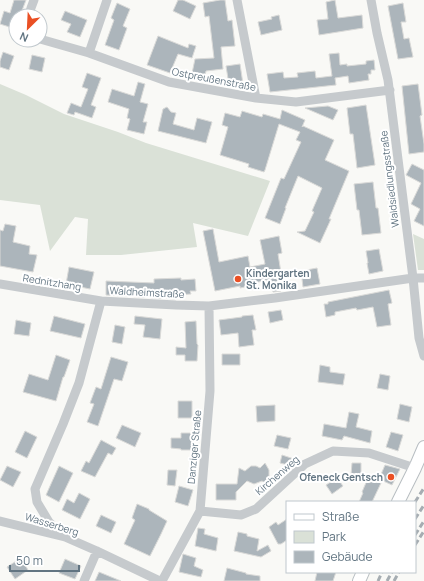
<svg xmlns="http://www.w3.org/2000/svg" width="424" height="581" font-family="Manrope,sans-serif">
<rect width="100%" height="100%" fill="#f9f9f6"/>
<!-- green -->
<path fill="#dae1d7" d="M0,84L26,95L64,114L118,132L146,143L270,181L248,236L193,223L197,247L121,255H86L88,219L75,217L50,251L40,205L0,200Z
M413,234L424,239V270H418Z"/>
<!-- building -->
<path fill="#acb5bb" stroke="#dadad8" d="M14,0H26L20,16H16V29L0,24L4,11L10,13Z
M178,0H183L196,6L190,19L173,11Z
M220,0H225L228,21L232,20L235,46L221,47L223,69L206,71L204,80L191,78L195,59L214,58L209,16L205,17L203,3Z
M335,0L338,18L362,15L363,28L319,35L317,20L328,19L326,2Z
M117,3L130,9L123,26L127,28L119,50L105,45L114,20L111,18Z
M403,3L406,22H401L404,39L409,38L413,57L398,59L388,6Z
M65,11L87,20L80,37L67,32L71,24L61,20Z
M279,15L282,30L261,35L258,22L272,19L271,17Z
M158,36L188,48L189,44L196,46L192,58L178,54L170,73L147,65Z
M3,52L14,56L9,70L0,67V61Z
M339,53L340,65L347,64V66L366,64V61L374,60L375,70H371V74H368L369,80L349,83L348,76L335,78L336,85L270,92L267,74L283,72L284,78L298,77L297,73L315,71L316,78L332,76L329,54Z
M32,55L45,58L42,72L29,69Z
M240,64L243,84L229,85L226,66Z
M87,73L101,78L91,105L96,107L92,118L75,112L74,115L67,113L71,103L81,107L88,89L82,87Z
M138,82L145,84L140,102L148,104L143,122H147L144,134L127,130L130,119L127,118L129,109L108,102L112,89L134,96Z
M418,84L422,115L420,116L424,144V152L409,154L402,86Z
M366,105L375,165L357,168L353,134H350L347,108Z
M328,106L338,110L333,120L305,108Z
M167,107L171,112L176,113L173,124L194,130L197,118L212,122L206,143L158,131L163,109Z
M282,110L305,120L302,127L303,126L334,140L325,160L349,171L329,219H331L320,243L297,232L305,231L314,212L312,211L322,188L298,176L285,208H286L280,224L265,218L281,178L284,179L301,142L296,140L300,132L279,124L265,170L264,172L248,167L249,164L220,155L228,127L222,125L225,113L240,117L242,111L262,117L263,114L280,119Z
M412,164L424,170V226L414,221L420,209L411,204L421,183L406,175Z
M373,182L376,208H378L381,233L362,235L359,210H357L354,184Z
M5,224L16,226L13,242L30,246L29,254L37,255L33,272L0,266V230L3,231Z
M213,229L219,262L248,256L250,267L265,264L260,240L279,236L282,253L278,254L283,285H280L281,291L273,292L272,286L268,287L267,280L250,284V286L240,288V286L215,291L203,231Z
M379,249L383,271L369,274L367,263H368L366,251Z
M69,267L94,272L90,289L66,284Z
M317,268L320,284L303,287L301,271Z
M181,278V280L195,279L196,291H190L191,294L175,295V299L106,295V281L154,283V279Z
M389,290L392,303L388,304L391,325L377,327L373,307L357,310L356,308L335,312V315L326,317L324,304H328V302Z
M281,310L283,320L270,323L268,312Z
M253,315L256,330H252L254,345L239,347L238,333L221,335L219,320L242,317V316Z
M54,316L85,324L81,338L50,331Z
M135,316L162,319L160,339L143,337L145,325L134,324Z
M16,320L31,323L29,336L14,334Z
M196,321L197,344L198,345L197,361H185V355H176V347L186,348L185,322Z
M115,325L125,327L122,344L112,342Z
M222,354H240V365H222Z
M56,355L70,360L64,377H63L56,401L23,392L29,374L48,380Z
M111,357L128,362L122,381L114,379L98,426L87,422L94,404L90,403L96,387L101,389Z
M320,365L330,367V372L345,374L343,385L318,382Z
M380,374L390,376L388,390L377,388Z
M178,401H192V418H178Z
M400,404L412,407L409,422L397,419Z
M275,405V421L257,422L256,406Z
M349,412L359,414L356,427L372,431L370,443L344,436L342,440L322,436L324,424L346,428Z
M122,425L141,433L135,447L116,438Z
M25,431L37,437L27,458L15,452Z
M391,432L403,435L398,451L386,447Z
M181,433H192V450H181V449L171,448V438H181Z
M277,435L291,438L288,449L274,446Z
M101,440L116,448L112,455L108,453L95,477L81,471L86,461L89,463Z
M282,455L294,459L292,466L280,463Z
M265,463L269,470V478L267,484L262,481L254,484L247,481L236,492V500H216V484H237L239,468L245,471L251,466H256L260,468Z
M352,463H361V475H351Z
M385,465L400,469L392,485L379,479Z
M7,466L21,472L13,487L0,480Z
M59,466L73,473L59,502L46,495Z
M168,470H177L175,486L167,485Z
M337,478L343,486L332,494L326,485Z
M368,478L381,483L372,502H359L363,493L362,492Z
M179,486L193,490L188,506L175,502Z
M79,493L90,499L80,519L62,510L67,499L74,503Z
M137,504L149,509V510L167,521L161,534L150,556L124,544L135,520L132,518Z
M101,515L116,522L111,533L96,526Z
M287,519V540L281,544H278L269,527L276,522L278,525Z
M198,528L205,529L204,534L218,538L216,551L195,546Z
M238,532L247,534V536L259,539L257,551L268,545L271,551L261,557L234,551Z
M183,554L196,558L194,566L203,570L201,577L179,572Z
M21,558L28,570L15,579L7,567Z
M65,559L81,566L75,579L59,573Z
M227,568L246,573V574L260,576V581H224Z
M99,572L121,581H95Z
M317,572H336L333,581H315Z"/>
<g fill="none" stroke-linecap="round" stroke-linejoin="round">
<!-- secondary casing -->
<g stroke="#b8bec2" stroke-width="14">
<path id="secondary" d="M398,502L415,468L424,447
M359,581L363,572"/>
</g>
<!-- street -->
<path stroke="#c6cacd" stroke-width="9" d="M237,0L256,98
M371,0L377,33L388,80L413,278L419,338L424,356
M29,16L31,8L34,0
M40,39L89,53L169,82L256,98L296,102L390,90
M89,53L107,0
M0,284L101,301
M200,511L241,515L256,509L305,464L333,451L369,453L415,468
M0,521L65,537L97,551L160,581
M65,537L49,522L37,502L35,489L63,424L79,383L101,301L176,305L209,306L275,298L413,278H424
M84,581L97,551
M162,581L200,511L210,391L209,306"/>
<!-- secondary -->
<use href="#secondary" stroke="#fff" stroke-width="12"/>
<!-- rail -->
<path stroke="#a6adb2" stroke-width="3" stroke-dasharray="6 3" stroke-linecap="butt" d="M415,502L424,488
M415,519L424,505
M415,535L424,521
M415,545L424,531
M378,581L382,572
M387,581L392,572
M394,581L399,572"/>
</g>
<!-- markers -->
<g fill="#ea5025" stroke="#fff" stroke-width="1.5">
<circle cx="238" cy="279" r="4"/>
<circle cx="391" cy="477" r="4"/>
</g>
<g text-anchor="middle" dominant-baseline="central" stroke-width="4" stroke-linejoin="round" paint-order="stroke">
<!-- street labels -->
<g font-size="10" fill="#627582" stroke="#fff">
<text transform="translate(214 79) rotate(11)">Ostpreußenstraße</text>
<text transform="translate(389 179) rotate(-97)">Waldsiedlungsstraße</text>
<text transform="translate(52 282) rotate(9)">Rednitzhang</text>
<text transform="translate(147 292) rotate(3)">Waldheimstraße</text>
<text transform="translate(194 447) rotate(-85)">Danziger Straße</text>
<text transform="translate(277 475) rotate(-41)">Kirchenweg</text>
<text transform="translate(52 524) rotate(17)">Wasserberg</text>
</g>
<!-- poi labels -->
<g font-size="10" font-weight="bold" fill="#627582" stroke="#fff" text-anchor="start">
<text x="246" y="273">Kindergarten<tspan x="246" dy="12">St. Monika</tspan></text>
<text x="383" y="477" text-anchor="end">Ofeneck Gentsch</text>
</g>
</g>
<!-- legend -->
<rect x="286" y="501" width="130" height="72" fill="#ffffff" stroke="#c0c8cd"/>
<rect x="294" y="514" width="20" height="6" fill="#ffffff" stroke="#c0c8cd"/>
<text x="322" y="521" font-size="12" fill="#627582">Straße</text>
<rect x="294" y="531" width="20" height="12" fill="#dae1d7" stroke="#c0c8cd"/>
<text x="322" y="541" font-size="12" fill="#627582">Park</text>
<rect x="294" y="551" width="20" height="12" fill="#acb5bb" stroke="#c0c8cd"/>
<text x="322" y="561" font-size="12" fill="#627582">Gebäude</text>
<!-- north arrow -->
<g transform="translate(28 28) rotate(204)"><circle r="19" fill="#ffffff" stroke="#c0c8cd"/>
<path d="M0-3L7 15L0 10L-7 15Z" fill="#ea5025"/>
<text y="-6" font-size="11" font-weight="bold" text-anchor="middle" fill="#627582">N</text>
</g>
<!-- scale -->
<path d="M10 565v6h69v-6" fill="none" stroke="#627582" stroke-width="2"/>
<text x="16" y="565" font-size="12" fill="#627582" stroke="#ffffff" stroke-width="3" paint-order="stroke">50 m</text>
</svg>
